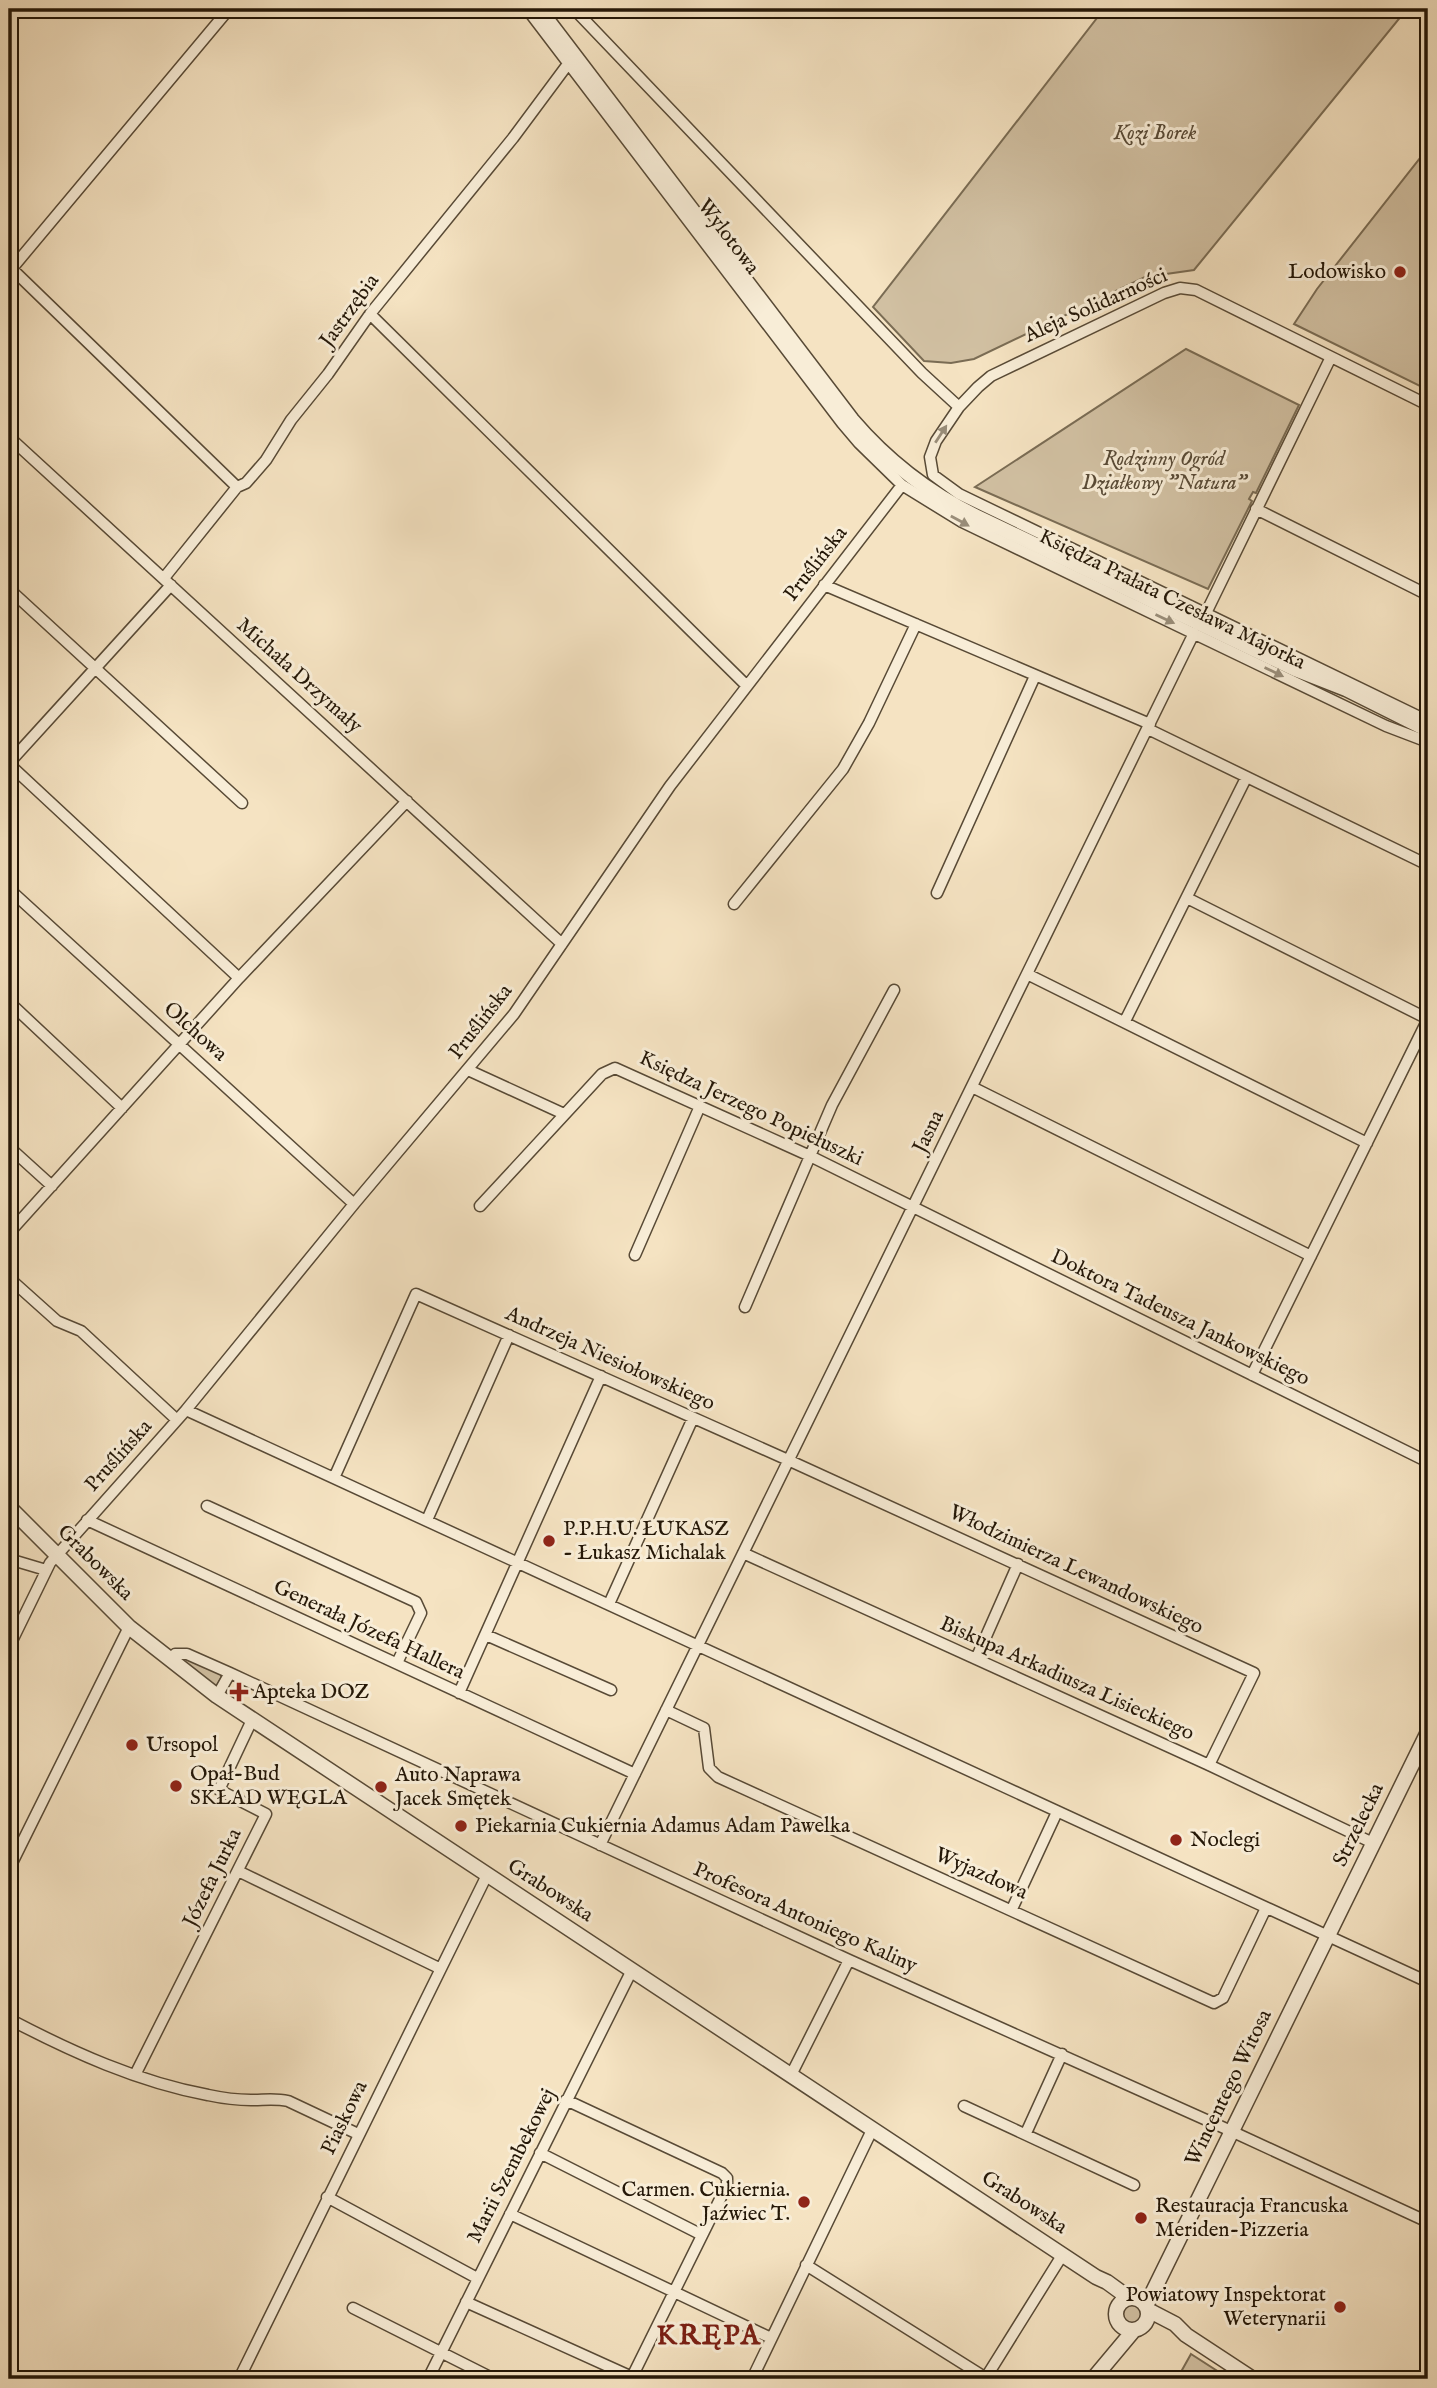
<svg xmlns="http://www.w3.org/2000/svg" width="1437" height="2388" font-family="'IM FELL English',serif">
<rect width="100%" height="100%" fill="#f5e3c2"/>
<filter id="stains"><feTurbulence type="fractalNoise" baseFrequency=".00286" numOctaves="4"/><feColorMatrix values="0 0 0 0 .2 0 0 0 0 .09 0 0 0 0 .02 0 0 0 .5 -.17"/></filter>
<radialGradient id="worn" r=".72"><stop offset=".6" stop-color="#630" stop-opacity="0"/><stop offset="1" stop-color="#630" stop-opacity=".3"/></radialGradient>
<!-- green -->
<path fill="#d1c0a2" stroke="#7a6c54" stroke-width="2" d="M1104,9H1407L1194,270L1145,277L974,359L951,363L924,361L873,307Z
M1428,148V390L1294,324L1317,289Z
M1186,349L1299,405L1256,493L1253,492L1249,499L1252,501L1208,589L975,487Z
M187,1658L221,1674V1678L216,1687L182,1661Z
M1122 2314a10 10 0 1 1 20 0a10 10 0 1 1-20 0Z
M1191,2354L1225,2376L1224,2379H1177Z"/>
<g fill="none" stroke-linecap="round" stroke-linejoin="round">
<!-- minor casing -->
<g stroke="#584a36" stroke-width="13">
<path id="minor" d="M527,9L842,423L859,443L902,485L962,522L1386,726L1428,742
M574,9L922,373L959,407
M9,266L237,487
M9,272L229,9
M370,314L746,685
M1428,405L1196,290L1180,288L1164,293L991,376L978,387L959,407L936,441L930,457L933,475L959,494L1428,721
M9,437L562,944
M1256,509L1428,595
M164,578L237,487L246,483L266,460L291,420L328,374L370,314L513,138L568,64
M824,585L1150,724
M9,589L242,803
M1206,613L1331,357
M1148,729L1428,865
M9,763L171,585
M9,764L239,978L9,1233
M9,889L354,1204
M937,893L1035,676
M1187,898L1428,1019
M734,904L843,769L869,723L916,624
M1027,974L1367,1143
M239,978L407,801
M9,1002L122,1108
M1125,1021L1246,778
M468,1070L564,1114
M972,1087L1311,1256
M9,1147L52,1186
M480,1206L602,1074L615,1068L810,1156L1428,1462
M635,1255L700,1106
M9,1278L57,1321L81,1331L177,1420
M745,1307L832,1105L894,990
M1252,1375L1428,1019
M186,1410L1428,1982
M334,1478L416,1294L788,1460L1254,1673L1209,1765
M207,1506L416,1602L421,1613L397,1663
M87,1520L635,1774
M427,1520L509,1335
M743,1553L1209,1765L1373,1843
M9,1559L46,1570
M609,1604L693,1418
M486,1635L611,1690
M9,1647L50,1563L186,1410L354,1204L514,1014L670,786L902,485
M976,1659L1018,1564
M169,1660L175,1654H187L230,1673L849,1960L1231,2131L1428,2222
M459,1693L601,1376
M217,1696L230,1673
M666,1710L704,1728L709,1768L718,1777L1214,2003L1223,1998L1266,1908
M600,1845L1194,633
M9,1869L129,1627
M238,1871L439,1968
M1012,1909L1057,1812
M9,2019C72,2052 138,2082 208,2095C222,2098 237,2100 251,2100C264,2100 275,2098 288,2101L358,2134
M135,2075L266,1814L219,1790L252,1720
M791,2075L849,1960
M964,2106L1134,2185
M1026,2133L1062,2054
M540,2153L702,2235
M327,2197L477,2278
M510,2214L771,2338
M806,2265L986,2378
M466,2302L632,2377L727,2185V2178L722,2173L566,2100
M353,2308L494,2379
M239,2379L487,1875
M428,2379L632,1970
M752,2379L873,2128
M985,2379L1063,2254"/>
</g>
<!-- tertiary casing -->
<g stroke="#584a36" stroke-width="17">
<path id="tertiary" d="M539,9L852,420C887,461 927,492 975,516L1295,669L1346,689L1428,730
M9,1507L129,1627L217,1696L1096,2277L1107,2282L1129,2298
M1116 2314a16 16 0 1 1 32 0a16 16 0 1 1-32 0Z
M1146,2306L1428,1732
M1148,2310L1175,2324L1186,2335L1253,2379
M1093,2379L1134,2330"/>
</g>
<!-- minor -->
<use href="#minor" stroke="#f8edd7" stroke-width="10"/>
<!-- tertiary -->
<use href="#tertiary" stroke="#f8edd7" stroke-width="14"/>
</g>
<!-- one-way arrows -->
<defs><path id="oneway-solid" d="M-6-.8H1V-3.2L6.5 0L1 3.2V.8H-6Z" transform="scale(1.75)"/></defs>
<g fill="#998d79">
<use href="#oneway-solid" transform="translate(941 434) rotate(-57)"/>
<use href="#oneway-solid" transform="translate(960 521) rotate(29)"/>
<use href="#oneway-solid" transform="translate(1165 619) rotate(25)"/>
<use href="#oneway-solid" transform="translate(1274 672) rotate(26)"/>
</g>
<!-- markers -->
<g fill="#8f2418" stroke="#f8edd7" stroke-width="2.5">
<circle cx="1400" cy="272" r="7"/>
<circle cx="549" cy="1541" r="7"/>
<path d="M235.5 1681.5h7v7h7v7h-7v7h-7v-7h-7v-7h7z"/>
<circle cx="132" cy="1745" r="7"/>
<circle cx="176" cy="1786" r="7"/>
<circle cx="381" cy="1787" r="7"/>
<circle cx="461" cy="1826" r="7"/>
<circle cx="1176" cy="1840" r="7"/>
<circle cx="804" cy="2202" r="7"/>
<circle cx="1141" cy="2218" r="7"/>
<circle cx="1340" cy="2307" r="7"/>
</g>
<g text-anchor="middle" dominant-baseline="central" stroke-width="6" stroke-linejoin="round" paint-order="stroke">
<!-- park labels -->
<g font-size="21" font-style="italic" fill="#584a36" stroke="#f8edd7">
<text x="1155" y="133">Kozi Borek</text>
<text x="1164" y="459">Rodzinny Ogród<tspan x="1164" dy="24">Działkowy "Natura"</tspan></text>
</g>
<!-- street labels -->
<g font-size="21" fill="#241707" stroke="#f8edd7">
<text transform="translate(728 237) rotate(53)">Wylotowa</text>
<text transform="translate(1096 306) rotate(-24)">Aleja Solidarności</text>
<text transform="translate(350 311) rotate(-54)">Jastrzębia</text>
<text transform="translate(816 564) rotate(-52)">Pruślińska</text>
<text transform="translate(1172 600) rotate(26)">Księdza Prałata Czesława Majorka</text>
<text transform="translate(299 676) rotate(42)">Michała Drzymały</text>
<text transform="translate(481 1022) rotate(-52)">Pruślińska</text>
<text transform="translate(195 1032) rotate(42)">Olchowa</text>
<text transform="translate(751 1109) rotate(25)">Księdza Jerzego Popiełuszki</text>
<text transform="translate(929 1132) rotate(-64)">Jasna</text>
<text transform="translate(1180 1318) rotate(26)">Doktora Tadeusza Jankowskiego</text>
<text transform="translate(610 1359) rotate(24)">Andrzeja Niesiołowskiego</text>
<text transform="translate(119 1456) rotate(-48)">Pruślińska</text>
<text transform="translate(95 1563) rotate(45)">Grabowska</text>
<text transform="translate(1076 1570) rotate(25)">Włodzimierza Lewandowskiego</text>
<text transform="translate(369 1630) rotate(25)">Generała Józefa Hallera</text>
<text transform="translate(1067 1679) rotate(24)">Biskupa Arkadiusza Lisieckiego</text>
<text transform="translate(1359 1825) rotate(-64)">Strzelecka</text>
<text transform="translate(981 1874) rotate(24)">Wyjazdowa</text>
<text transform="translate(213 1878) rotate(-64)">Józefa Jurka</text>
<text transform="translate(550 1891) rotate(33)">Grabowska</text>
<text transform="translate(805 1918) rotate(24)">Profesora Antoniego Kaliny</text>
<text transform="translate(1229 2088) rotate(-64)">Wincentego Witosa</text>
<text transform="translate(345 2118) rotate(-64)">Piaskowa</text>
<text transform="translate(512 2166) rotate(-63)">Marii Szembekowej</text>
<text transform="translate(1024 2203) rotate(33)">Grabowska</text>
</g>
<!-- poi labels -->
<g font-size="21" fill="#241707" stroke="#f8edd7" text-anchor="start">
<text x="1386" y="272" text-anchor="end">Lodowisko</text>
<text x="563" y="1529">P.P.H.U. ŁUKASZ<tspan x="563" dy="24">- Łukasz Michalak</tspan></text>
<text x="253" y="1692">Apteka DOZ</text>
<text x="146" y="1745">Ursopol</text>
<text x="190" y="1774">Opał-Bud<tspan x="190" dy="24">SKŁAD WĘGLA</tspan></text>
<text x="395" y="1775">Auto Naprawa<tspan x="395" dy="24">Jacek Smętek</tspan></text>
<text x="475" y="1826">Piekarnia Cukiernia Adamus Adam Pawelka</text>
<text x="1190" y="1840">Noclegi</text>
<text x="790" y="2190" text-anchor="end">Carmen. Cukiernia.<tspan x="790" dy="24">Jaźwiec T.</tspan></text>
<text x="1155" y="2206">Restauracja Francuska<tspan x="1155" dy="24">Meriden-Pizzeria</tspan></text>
<text x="1326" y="2295" text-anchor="end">Powiatowy Inspektorat<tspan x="1326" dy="24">Weterynarii</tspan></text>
</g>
<!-- district labels -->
<g font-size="28" font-weight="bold" letter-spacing="2" fill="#7a1f14" stroke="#f8edd7">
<text x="709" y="2336">KRĘPA</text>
</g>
</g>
<!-- margin -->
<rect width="1437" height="2388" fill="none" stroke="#f5e3c2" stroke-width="35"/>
<rect x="10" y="10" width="1416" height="2367" fill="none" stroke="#241707" stroke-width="3.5"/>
<rect x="18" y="18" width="1402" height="2353" fill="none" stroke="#241707" stroke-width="2"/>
<rect width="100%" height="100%" filter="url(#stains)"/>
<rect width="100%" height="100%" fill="url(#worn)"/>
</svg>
